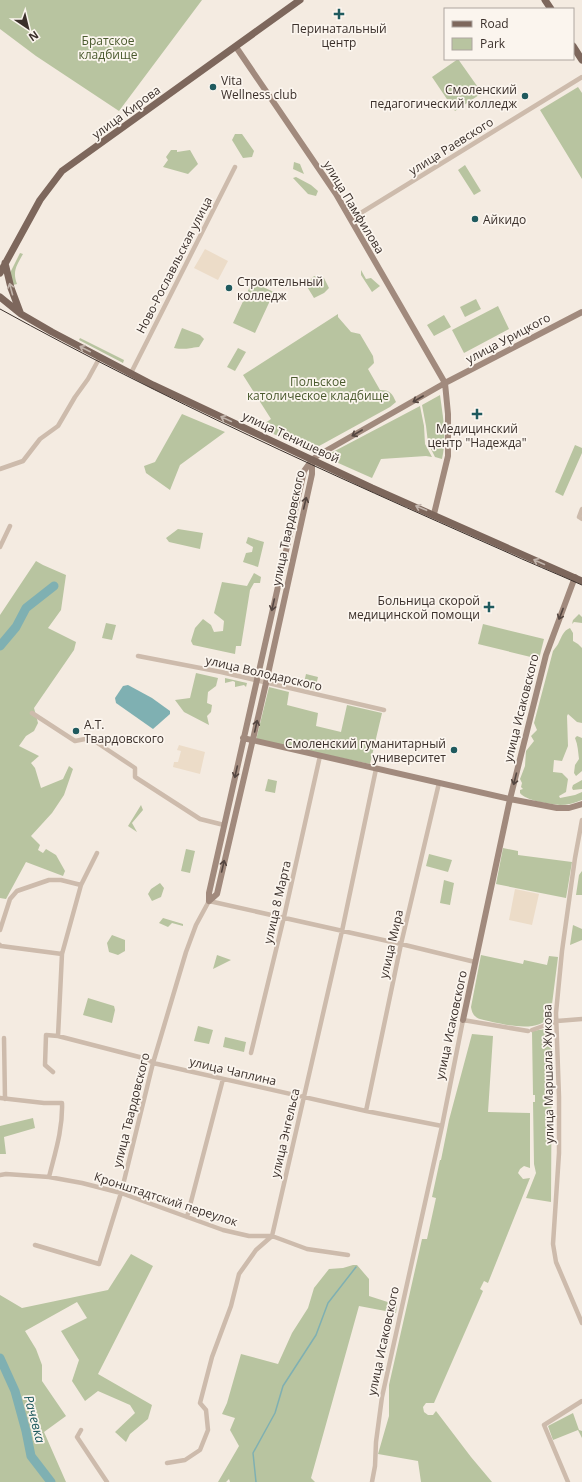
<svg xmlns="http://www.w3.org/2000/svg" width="582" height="1482" font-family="'Open Sans',sans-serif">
<rect width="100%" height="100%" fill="#f4ebe1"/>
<!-- green -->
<path fill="#b8c4a0" d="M0,0H202L119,111L36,56L0,29Z
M458,59L482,93L455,111L432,77Z
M578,87L582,93V179L540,110Z
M235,134H242L254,151L252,157L243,158L232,140Z
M171,150H177V152L190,150L198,164L188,174L163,167L168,160L166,157Z
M294,162L300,164L304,174L293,169Z
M465,165L481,191L474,195L458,170Z
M296,177L311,185L318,191L316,196L308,194L293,178Z
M20,253L23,254C17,265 12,271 17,284L13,285L10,273Z
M361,270L366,279L371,278L380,286L372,292L361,275Z
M314,276L324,278L329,288L324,293L314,298L306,285Z
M252,282L274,292L255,333L233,323Z
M476,299L481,309L465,317L460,307Z
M498,306L509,329L464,353L452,330Z
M338,314V317L351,332L360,334L373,356L374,363L368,369L380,390C390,390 392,393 396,402L390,407L310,451L263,429L261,426L271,419L243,375Z
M444,315L451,327L434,336L427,325Z
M182,328L200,335L204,339L199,347C188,348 186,350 174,348Z
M80,338L124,360L123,363L79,340Z
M238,348L246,352L235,371L227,367Z
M440,395C443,417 447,437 442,459L435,457L428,443L426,426L422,405Z
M420,406L424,426L425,444L432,457L426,456L381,459L372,478L327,458V456L329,454Z
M182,414L225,432L180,465L170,490L146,473L144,466L155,462Z
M575,445L582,448V453L563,496L555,492Z
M178,529L203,533L200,549L169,542L166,538Z
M248,537L264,542L258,567L243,562L246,553L252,552L253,547L246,543Z
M36,561L43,565L66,575L61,610L48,628L76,642L74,650L34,708L38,723L34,731L26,736L19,746L39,756L31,763L35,768L41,788L63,779L69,766L73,769L64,795L52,813L31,836L40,845L38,850L43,853L46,849L56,855L65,871L63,876L26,862L6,899L0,898V615Z
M254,573L261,577L260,583H254L250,590L241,646H236L235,654L193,645L191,641L195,628L203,619L211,625L214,632L223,631L224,621L214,613L222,582L247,586Z
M579,614L582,617V623L574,622L572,624L573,620Z
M106,623L116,625L112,640L102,638Z
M483,624L544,639L539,659L478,644Z
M570,628L573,633V641L578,644L582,648V723L577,722L568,714L567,716L568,746L562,761L554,760L553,772L562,773L568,779L566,792L559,796L560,798L575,795L582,792V800C575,803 567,805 560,805C550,804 526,801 520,793V790L523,789L521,787L522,783L520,779L525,766L526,751L534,741L531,736L537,730L534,723L553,651C555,648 558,645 559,642C562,636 563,631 570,628Z
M196,673L218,678L216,686L208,692L207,703L212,705L211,712L207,716L209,725L184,712L175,700L190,698Z
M306,674L318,677L315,690L303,687Z
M225,678L247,683L246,687L244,685L235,687V682L233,681L225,683Z
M269,687L289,692L287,705L318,713L316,726L341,732L347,705L382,713L370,764L256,740Z
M577,736L582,738V771L576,776L574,773L575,765L579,759C578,752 578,745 575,738Z
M268,779L277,781L275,793L265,791Z
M582,780V789L573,790L572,788L573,785Z
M141,805L143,810L132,823L137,832L128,826Z
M503,848L518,851V855L572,862L566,898L496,884Z
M186,849L195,851L190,873L181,871Z
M429,854L452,860L448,872L426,866Z
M582,871V895H576L579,875Z
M444,880L454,883L450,905L440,903Z
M160,883L164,888L161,897L152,901L148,894L151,889Z
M163,918L183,924V926L172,923L168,927L159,923Z
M573,925L582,929V940L570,945Z
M112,935L125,940V951L118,955L109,952L107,943Z
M217,955L231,960L213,969Z
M481,955L523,964L524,960L547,965L549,956L558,957L551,1012C544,1037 498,1023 480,1019C474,1017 472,1013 471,1007Z
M88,998L114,1006L115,1010L112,1023L83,1015Z
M198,1026L213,1030L209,1044L194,1041Z
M552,1028L551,1202L526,1198L536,1173L534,1164L533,1102H535V1095H533L532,1031Z
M472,1034L493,1036L488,1112L530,1113V1168L524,1166L520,1169L518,1173L523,1179L530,1178L488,1283L484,1281L480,1289L483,1291L434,1403H426L423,1407L424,1412L428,1415H433L436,1411L471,1457L492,1482H421L418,1461L378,1454L389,1416V1385L422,1239H427L436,1198L432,1197L440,1160H441L449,1120Z
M225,1037L246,1042L244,1052L223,1047Z
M33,1118L35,1128L4,1137L6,1154H0V1126Z
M131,1254L153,1266L98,1374L152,1405L148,1419L130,1434L126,1442L115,1432L135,1413L130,1405L98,1391L85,1401L72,1381L79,1360L61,1331L87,1318L77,1302L25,1331L36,1349L42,1365V1381L66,1416L44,1432L66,1482H0V1295L22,1308L108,1290Z
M353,1265H357L369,1279V1296L397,1305L396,1313L359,1306L311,1478L315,1482H230L229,1479L226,1482H218L239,1446L230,1430L235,1418L222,1414L227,1403L241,1354L278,1364L292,1333L308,1308L314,1288L329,1269L343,1268Z
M573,1413L579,1430L582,1431V1438L578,1430L553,1440L548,1426Z"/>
<!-- plaza -->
<path fill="#ecdcc8" d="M205,249L228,261L218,280L194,268Z
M179,745L205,752L200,774L173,767L174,762H178L181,751L177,750Z
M515,889L539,894L532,925L509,920Z"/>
<!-- water -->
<path fill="#7fb0b2" d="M128,685L152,698L170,711V714L153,729L116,703L115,698L123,686Z"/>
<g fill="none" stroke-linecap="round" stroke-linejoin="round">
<!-- stream -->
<path stroke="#7fb0b2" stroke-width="1.5" d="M256,1482L253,1453L275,1413L283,1386L316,1335L328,1303L356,1267"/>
<!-- river -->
<path stroke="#7fb0b2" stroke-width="9" d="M0,646L16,627L26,608L54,586
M0,1358L15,1391L26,1431L31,1456L51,1482"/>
<!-- street -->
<path stroke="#cdbbac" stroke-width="4.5" d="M351,219L582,77
M131,373L235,167
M0,469L23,461L40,439L58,426L75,397L88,379L100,357
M582,509L579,517L582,519
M0,547L10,526
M138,656L221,672L384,710
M32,713L75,741L90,738L135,768V777L200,819L224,825
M582,820L575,858L562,951L556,1013L559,1097V1153L553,1244L556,1262L582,1323
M0,930L10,899L17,891L49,880H61L81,885
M0,945L1,946L62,954
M532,1030L557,1021L582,1019
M58,1036L62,954L81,885L97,853
M4,1038L5,1099
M251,1053L284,917L320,756
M53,1072L45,1065L46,1035L58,1036L147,1059L153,1063L366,1111L442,1126
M0,1098L44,1103H62C63,1129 55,1153 49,1177
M366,1111L401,944L439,783
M0,1175L6,1174L49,1177L82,1183L121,1193L223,1230L249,1236H272L307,1249L348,1255
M187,1217L223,1079
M35,1245L99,1264L121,1193L153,1063L186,952L196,925L209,901L401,944L475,962
M81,1430L77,1437L107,1482
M167,1463L185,1460L200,1450L208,1430L206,1410L200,1403L212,1357L231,1306L239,1274L256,1250L272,1236L342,931L376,769
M372,1482L375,1466L376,1442L382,1397L442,1126L463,1020L528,1031
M568,1482L544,1425L582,1401"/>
<!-- secondary -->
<path stroke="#a18a7d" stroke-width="6" d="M236,47L336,194L445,383L448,414V456L434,514
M243,738L510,799L557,808H569L582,804
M209,901V893L304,471L312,460L317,456L445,383L582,312
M209,901L217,894L220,881L266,683L312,474V461
M463,1020L510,799L546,655L575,577"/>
<!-- primary -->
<path stroke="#7d675c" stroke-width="7" d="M545,0L551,9
M573,46L582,60
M5,263L11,288L20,312
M0,273L40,200L62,171L300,0
M0,297L21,314L52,332L153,385L372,488L582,581"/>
<!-- tram -->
<path stroke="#3b302b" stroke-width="1" d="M0,309C163,399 332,475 502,550C528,562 555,573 582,585"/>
</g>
<!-- one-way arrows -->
<defs><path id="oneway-shaft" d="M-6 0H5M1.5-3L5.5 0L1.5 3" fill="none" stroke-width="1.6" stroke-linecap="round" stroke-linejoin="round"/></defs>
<g stroke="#c2b5ac">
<use href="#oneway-shaft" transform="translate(11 289) rotate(-105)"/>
<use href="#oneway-shaft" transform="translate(85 349) rotate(-153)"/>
<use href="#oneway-shaft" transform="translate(226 419) rotate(-155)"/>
<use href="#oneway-shaft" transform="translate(421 508) rotate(-157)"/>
<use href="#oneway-shaft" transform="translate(539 562) rotate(-156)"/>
</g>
<g stroke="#544640">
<use href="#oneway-shaft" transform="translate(418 399) rotate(150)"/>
<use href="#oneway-shaft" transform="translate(357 433) rotate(150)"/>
<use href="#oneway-shaft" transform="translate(305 503) rotate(-77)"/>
<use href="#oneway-shaft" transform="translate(273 605) rotate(103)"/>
<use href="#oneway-shaft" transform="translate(561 614) rotate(111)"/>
<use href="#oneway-shaft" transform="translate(256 726) rotate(-77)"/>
<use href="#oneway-shaft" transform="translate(236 772) rotate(103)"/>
<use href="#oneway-shaft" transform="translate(515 779) rotate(104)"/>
<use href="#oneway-shaft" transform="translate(223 866) rotate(-77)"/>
</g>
<!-- markers -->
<g fill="#1f5a5e" stroke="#fbf5ee" stroke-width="1.5">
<path d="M337 8h4v4h4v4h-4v4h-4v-4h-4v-4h4z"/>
<circle cx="213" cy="87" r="4"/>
<circle cx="525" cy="96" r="4"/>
<circle cx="475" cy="219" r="4"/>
<circle cx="229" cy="288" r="4"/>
<path d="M475 408h4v4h4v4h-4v4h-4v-4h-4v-4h4z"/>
<path d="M487 601h4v4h4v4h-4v4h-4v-4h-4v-4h4z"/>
<circle cx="76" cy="731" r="4"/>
<circle cx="454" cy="750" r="4"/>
</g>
<g text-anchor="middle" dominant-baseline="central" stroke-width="3.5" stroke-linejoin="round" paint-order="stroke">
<!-- poi labels -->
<g font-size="12" fill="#3b302b" stroke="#fbf5ee" text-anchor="start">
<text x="339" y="28" text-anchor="middle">Перинатальный<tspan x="339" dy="14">центр</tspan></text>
<text x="221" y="80">Vita<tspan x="221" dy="14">Wellness club</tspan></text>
<text x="517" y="89" text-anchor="end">Смоленский<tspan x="517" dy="14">педагогический колледж</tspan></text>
<text x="483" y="219">Айкидо</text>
<text x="237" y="281">Строительный<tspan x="237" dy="14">колледж</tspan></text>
<text x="477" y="428" text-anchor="middle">Медицинский<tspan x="477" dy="14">центр "Надежда"</tspan></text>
<text x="480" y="600" text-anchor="end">Больница скорой<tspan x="480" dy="14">медицинской помощи</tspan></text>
<text x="84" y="724">А.Т.<tspan x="84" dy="14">Твардовского</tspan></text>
<text x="446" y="743" text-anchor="end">Смоленский гуманитарный<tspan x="446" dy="14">университет</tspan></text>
</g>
<!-- park labels -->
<g font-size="12" fill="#4a5a2e" stroke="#fbf5ee">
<text x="108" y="40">Братское<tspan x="108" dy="14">кладбище</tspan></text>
<text x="318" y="381">Польское<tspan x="318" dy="14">католическое кладбище</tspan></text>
</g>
<!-- street labels -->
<g font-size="12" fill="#3b302b" stroke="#fbf5ee">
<text transform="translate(126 112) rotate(-36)">улица Кирова</text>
<text transform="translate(451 146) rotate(-32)">улица Раевского</text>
<text transform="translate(354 207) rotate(59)">улица Памфилова</text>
<text transform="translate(174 265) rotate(-63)">Ново-Рославльская улица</text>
<text transform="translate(508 338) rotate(-28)">улица Урицкого</text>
<text transform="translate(291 437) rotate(25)">улица Тенишевой</text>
<text transform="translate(288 528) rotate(-78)">улица Твардовского</text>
<text transform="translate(264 673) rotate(13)">улица Володарского</text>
<text transform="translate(521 708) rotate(-76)">улица Исаковского</text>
<text transform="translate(277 902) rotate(-77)">улица 8 Марта</text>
<text transform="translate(391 944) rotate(-77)">улица Мира</text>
<text transform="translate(451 1025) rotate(-78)">улица Исаковского</text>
<text transform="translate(233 1071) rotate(13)">улица Чаплина</text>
<text transform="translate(548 1074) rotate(-91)">улица Маршала Жукова</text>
<text transform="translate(131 1110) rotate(-76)">улица Твардовского</text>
<text transform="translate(285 1133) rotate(-77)">улица Энгельса</text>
<text transform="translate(166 1199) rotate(18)">Кронштадтский переулок</text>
<text transform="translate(383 1341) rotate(-78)">улица Исаковского</text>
</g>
<!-- water labels -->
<g font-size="13" font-style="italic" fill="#1f5a5e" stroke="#fbf5ee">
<text transform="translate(35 1419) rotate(75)">Рачевка</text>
</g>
</g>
<!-- legend -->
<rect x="444" y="8" width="130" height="52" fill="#fbf5ee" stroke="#aea6a0"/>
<rect x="452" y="21" width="20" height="6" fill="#7d675c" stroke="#aea6a0"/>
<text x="480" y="28" font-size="12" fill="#3b302b">Road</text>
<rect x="452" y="38" width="20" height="12" fill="#b8c4a0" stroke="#aea6a0"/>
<text x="480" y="48" font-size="12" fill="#3b302b">Park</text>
<!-- north arrow -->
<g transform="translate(28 28) rotate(145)" stroke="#fbf5ee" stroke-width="3" paint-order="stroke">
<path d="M0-3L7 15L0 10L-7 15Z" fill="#3b302b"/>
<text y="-6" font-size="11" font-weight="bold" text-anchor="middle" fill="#3b302b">N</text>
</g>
</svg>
